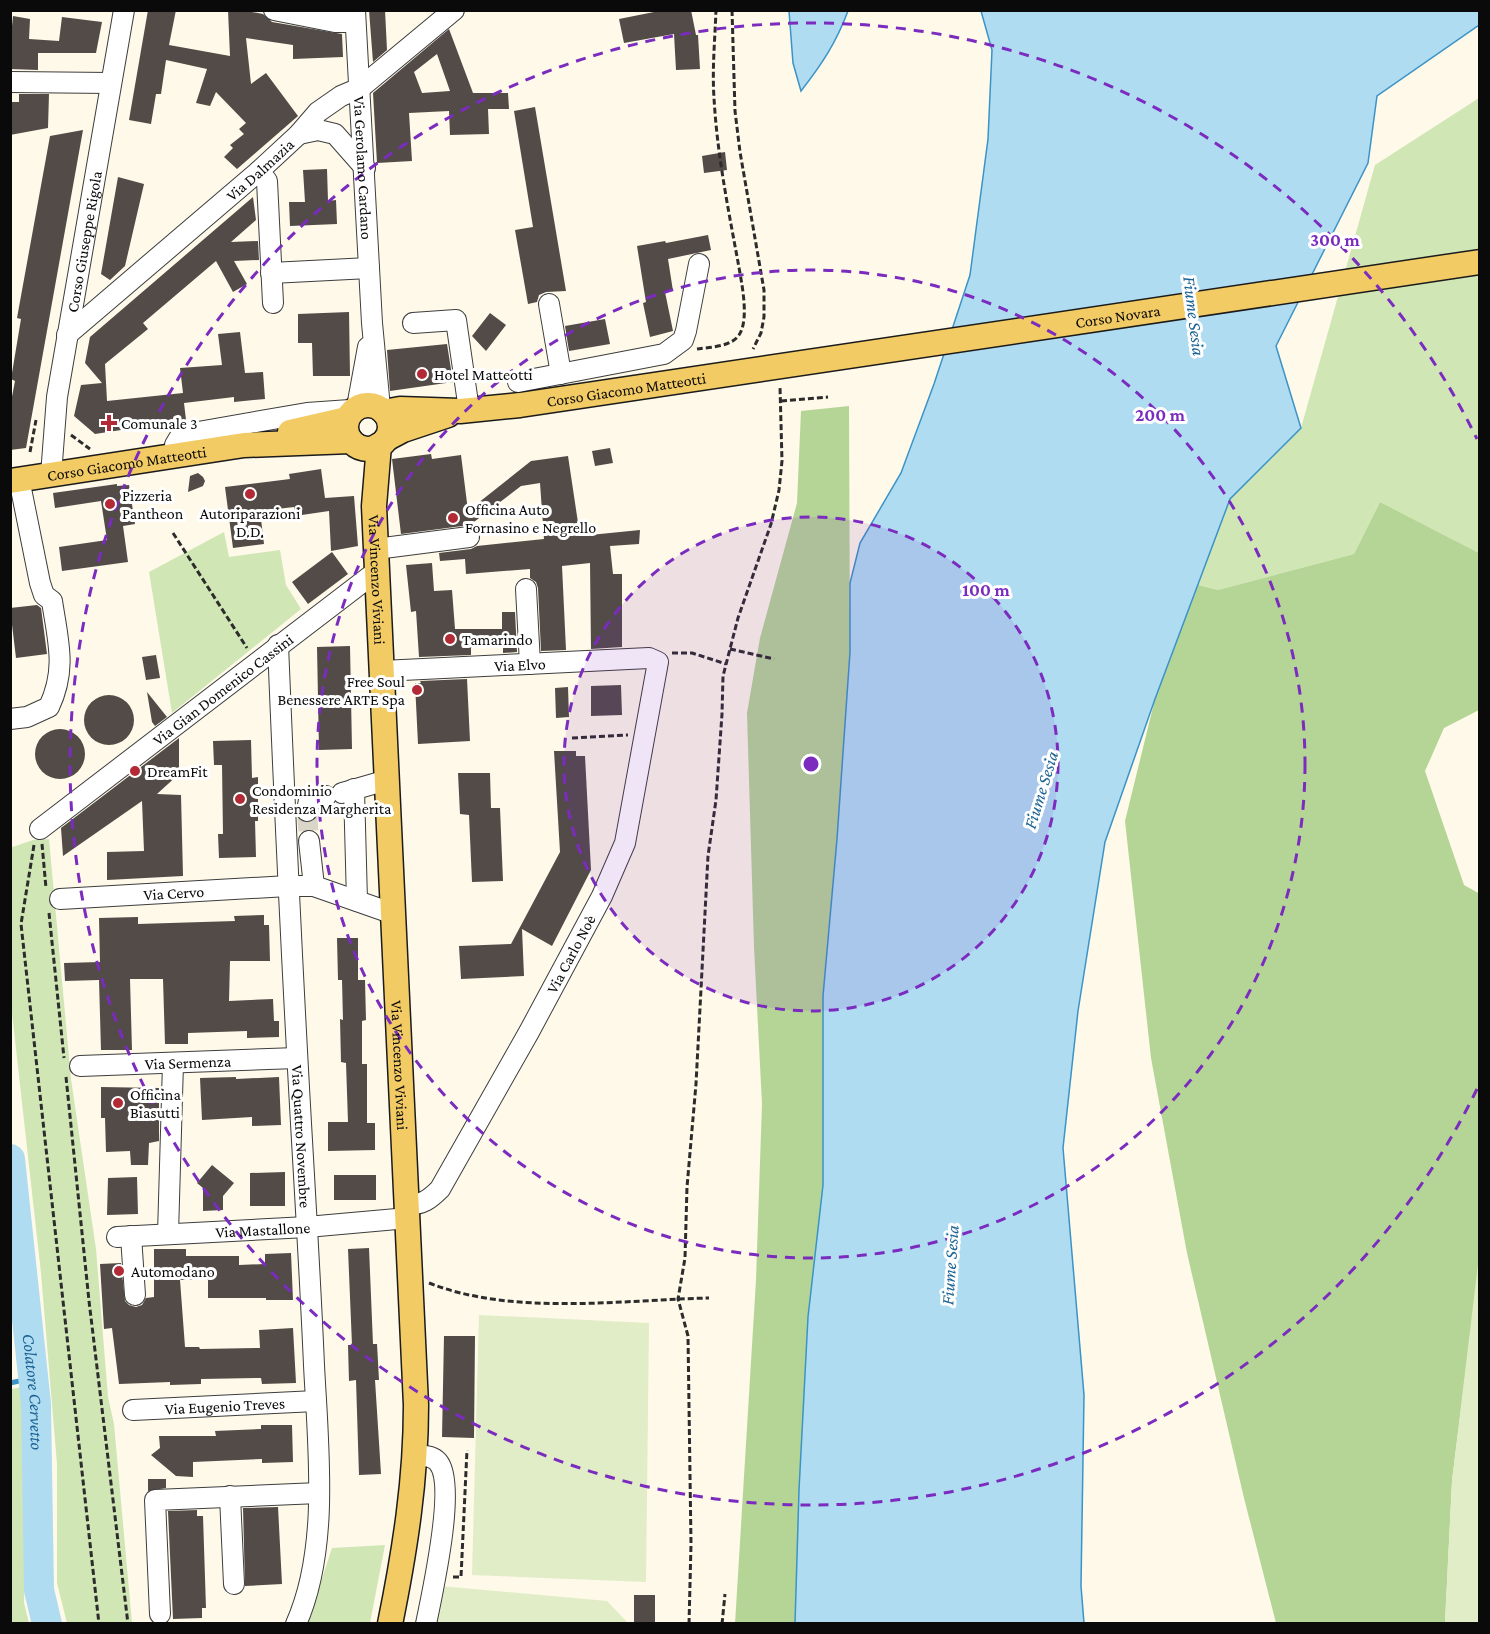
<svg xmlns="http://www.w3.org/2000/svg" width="1490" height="1634" font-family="'Crimson Pro',serif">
<rect width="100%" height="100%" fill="#fef9e9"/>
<!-- green -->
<path fill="#d0e6b5" d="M1479,98V553L1380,502L1354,554L1218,590L1198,585L1230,499L1301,428L1375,165Z
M224,532L229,557L280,550L286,585L301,609L172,713L149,572Z
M49,839L71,1079L96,1249L108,1397L114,1424L132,1623H67L57,1583V1464L41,1273L11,1004L10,848L33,840Z
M28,1386L24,1603L29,1623H11V1389Z
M385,1545L370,1623L307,1624L332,1548Z"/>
<!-- forest -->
<path fill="#b4d595" d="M849,406L850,652L837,839L823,996V1185L808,1317L799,1490L795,1623L735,1624L756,1280L762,1104L754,947L747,713L760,638L797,503L801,411Z
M1380,502L1479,553V710L1444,728L1425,771L1464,885L1480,894V1179L1478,1189L1480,1256L1452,1481L1445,1623H1276L1244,1498L1187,1253L1151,1058L1125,821L1155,699L1198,585L1218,590L1354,554Z"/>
<!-- pitch -->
<path fill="#e1edc6" d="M1479,1256V1623H1445L1452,1481Z
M479,1315L649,1323L646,1582L472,1575Z
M440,1586L607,1601L628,1623L430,1624Z"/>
<!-- water -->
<path fill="#b0dcf2" stroke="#3b93c6" stroke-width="1.5" d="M789,11H848C836,43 822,64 801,91L793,63Z
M981,11H1479V25L1377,96L1368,163L1276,346L1301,428L1230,499L1155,699L1105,842L1078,1011L1063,1148L1084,1395L1081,1586L1084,1623L795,1624L799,1490L808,1317L823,1185V996L837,839L850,652V583L860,543L901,473L934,384L970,275L988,139L992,50Z"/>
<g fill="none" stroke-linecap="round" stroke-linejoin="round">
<!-- stream -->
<path stroke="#3b93c6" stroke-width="5" d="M10,1383L33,1378"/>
<!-- river -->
<path stroke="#b0dcf2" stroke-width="30" id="s1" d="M10,1159L36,1404L39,1590L47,1624"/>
</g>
<!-- building -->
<path fill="#524b47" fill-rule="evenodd" d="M148,10H176L169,45L230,56L228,10H241L263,14L272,22L342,34L343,57L293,59V45L246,38L251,84L266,73L298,116L237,169L224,157L233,148L230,145L244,134L239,129L246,123L216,92L210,106L196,103L207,69L166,60L161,94H156L151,124L129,120Z
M369,10H385L387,50L373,62Z
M664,10H691L696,35H698L700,69L676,70L674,34L624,43L619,19Z
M13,16L30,19L29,39L59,41L62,17L102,22L96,53H38V70L10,69V26H12Z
M449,29L473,93H508L509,109H488L489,134L450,135L449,111L409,113L412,161L377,163L373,93ZM437,54L450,91L422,93L414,72Z
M19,94H49L48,128L10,135V102H19Z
M535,107L566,291L546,292L539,295L537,302L528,304L515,230L533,227L514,111Z
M83,130L26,448L10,450V407L15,381L11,379L21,319L17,318L50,136Z
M725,152L727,170L704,173L702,156Z
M327,169L328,201L336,200L337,224L290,226L289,202H305L303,170Z
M118,177L144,184L125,266L110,280L101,274Z
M253,197L256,220L231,242L258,241L259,260L234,261L247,284L233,292L216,261L143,323L148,329L105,364L107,401L183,393L180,368L222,365L218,334L240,332L245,373L263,372L265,399L234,402V397L184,403L186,420L95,434L74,416L81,385L102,383L85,363L90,337Z
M708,235L711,250L668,259L673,291L665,292L673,331L650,337L643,303L646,302L637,246L665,241L666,243Z
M349,312L350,376H313L312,343H298V314Z
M490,313L506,325L486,351L472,336Z
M605,319L610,344L569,351L565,326Z
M447,344L453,382L390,391L387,350Z
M610,448L613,463L595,466L592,451Z
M431,454L432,459L461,455L468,511L531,461L568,456L580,536L640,530L639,544L610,546L613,574H622V647L591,649L590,563L562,566L566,650L541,651L538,588L536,582L530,578V569L466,574L465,559L440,561L439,553L471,549L477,546L544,539L540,483L521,486L470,525L401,534L392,459Z
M321,469L325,498L354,496L358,546L331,551L329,511L295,516L294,507L260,511L264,544L233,548L225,487L290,479L289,474Z
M198,473L203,477L205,481L203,486L188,492L190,476Z
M117,484V486L129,485L135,524L123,526L128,562L62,571L59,547L107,540L101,501L55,508L53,493Z
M332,552L348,574L308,604L292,582Z
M432,563L434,591L452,590L455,629H502V612H515L517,652L503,653V647L471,648V655L419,657L416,611L411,612L406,565Z
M37,605L41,608L47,654L16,658L10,608Z
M350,646L352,749L319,750L317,647Z
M156,655L160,678L146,680L142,657Z
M467,679L470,741L418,744L415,683H421L420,681Z
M621,685L622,715L591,716V686Z
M568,687L569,717L556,718L555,688Z
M147,692L167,717L155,726L152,722Z
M84 720a25 25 0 1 1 50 0a25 25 0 1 1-50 0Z
M35 754a25 25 0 1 1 50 0a25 25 0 1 1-50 0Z
M179,738V774L157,794L181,795L183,876L107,880V852L144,851L142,801L63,856L61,828Z
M251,740L252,778L258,777V821H255L256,857L219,858L218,834H223L222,765H214L213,741Z
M554,751H576V756H585L591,870L552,946L522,929L524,976L461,979L459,946L511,944L560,852Z
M458,773H490L491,808H500L503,881L472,882L469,815L460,814Z
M264,915V925H269L270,961H230L229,1001L273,999L274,1021H279V1037L247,1038V1031L188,1033V1044H165L163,979H130L132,1050H101L99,980L65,981L64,963L100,962L99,918L138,917V924L235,921L234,916Z
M337,938H358V980H365L366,1020L362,1021V1064H367V1123H375V1150L328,1151V1122H348L346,1063L341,1062L340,1019L343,1020L342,980H338Z
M236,1077V1079L279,1077L281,1125L252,1126V1117L202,1120L200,1078Z
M101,1087L159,1088V1141L149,1143L148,1165H131L130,1151L106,1152L105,1118H101Z
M212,1165L234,1183L223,1196V1210L203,1211V1188L197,1183Z
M285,1172V1206H250V1173Z
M334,1175H376V1200H334Z
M137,1177L138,1214L107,1215L108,1178Z
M369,1248L373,1344H377L379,1380H375L381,1474L359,1475L356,1380L349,1381L348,1345H352L348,1249Z
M154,1249H186V1256H239V1265L265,1264V1254L291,1253L293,1300H266V1298H208V1280H180L185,1347H199L200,1349L260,1348L259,1330L293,1328L296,1383L262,1384L261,1378L201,1379V1384L170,1385V1382L119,1384L112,1328L104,1329L100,1264L121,1263L125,1301L129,1305L136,1307L142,1305L146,1298L154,1297Z
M444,1336H475L474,1438L442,1437Z
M261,1425H292L293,1462L262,1463V1459L193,1462V1477L176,1476L151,1455L160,1448L159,1436H216L215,1431L261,1429Z
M148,1479H166V1488L148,1491Z
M278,1507L282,1584L245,1586L243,1508Z
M197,1510V1516H203L206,1608H202V1618L173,1619L168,1511Z
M634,1595H655V1623H634Z"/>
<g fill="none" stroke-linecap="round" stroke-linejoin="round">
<!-- minor-tunnel -->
<path stroke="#d9d5c8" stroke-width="20" stroke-dasharray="20 10" stroke-linecap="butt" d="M307,811L309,841"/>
<!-- minor casing -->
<g stroke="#3d3d3d" stroke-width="22">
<g id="minor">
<path d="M274,10L335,22H355"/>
<path id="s2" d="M355,10L372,323L380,408"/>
<path d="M10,82L111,83"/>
<path d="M299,134L318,130L335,134L365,168"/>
<path d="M259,171L267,181L273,303"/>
<path d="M271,273L369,268"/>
<path d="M549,304L561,374"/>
<path d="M413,323L456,320L469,410"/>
<path id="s3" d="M67,335L259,171L299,134L318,112L341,96L360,88L454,10"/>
<path d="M518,382L664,354L683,340L686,331L699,264"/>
<path d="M357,407L368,347"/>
<path d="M175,455V445L181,435L307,413L350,410"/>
<path id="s4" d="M51,475L57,397L124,10"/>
<path d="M376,549L469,537"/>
<path d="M526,589L530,664"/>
<path id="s5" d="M278,645C285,816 293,987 303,1158C307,1227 311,1296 314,1365C318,1446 330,1548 296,1624"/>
<path id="s6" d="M382,671L649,658L658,662L625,843L602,896L529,1032L440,1189C429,1200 423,1204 408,1205"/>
<path d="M10,719L27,717L49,707C67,669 58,641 52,601L44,595L40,583L19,479"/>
<path d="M354,789L357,901"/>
<path d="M342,793L387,780"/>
<path d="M307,811L309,800L326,796"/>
<path id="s7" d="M40,829L377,571"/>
<path d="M309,841L314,886L394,914"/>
<path id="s8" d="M60,899L288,886H314"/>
<path id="s9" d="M80,1066L297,1058"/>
<path d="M168,1234L173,1063"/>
<path d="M131,1236L135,1295"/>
<path id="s10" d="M117,1237L307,1227L408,1218"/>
<path id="s11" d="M133,1410L316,1401"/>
<path d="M416,1455C424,1456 432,1455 438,1462C457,1484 432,1594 426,1624"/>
<path d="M230,1496L234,1584"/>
<path d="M160,1614L155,1500L319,1493"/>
</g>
</g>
<!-- major casing -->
<g stroke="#1b1b1b" stroke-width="27">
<g id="major">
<circle cx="368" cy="427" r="22"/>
<path id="s12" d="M384,412L400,409L460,411L520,405L1480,262"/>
<path d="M290,432L347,419"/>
<path d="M386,439L403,430L448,415"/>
<path id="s13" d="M379,445L374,506L416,1405C416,1480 405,1550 390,1624"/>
<path id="s14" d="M10,481L244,445L351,441"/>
</g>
</g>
<!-- path -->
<path stroke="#2c2c2c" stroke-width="3" stroke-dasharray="6 3" stroke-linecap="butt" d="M732,10L735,111L740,152L764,290V317L761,333L753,349
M697,349C710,347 731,347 739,335C750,319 741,280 738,262C728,208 717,153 714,98C712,69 715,39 716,10
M781,401L828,397
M71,435L90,449
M30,452L36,420
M173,533L247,648
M730,649L774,659
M672,653H692L726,664
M572,738L628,735
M42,844L46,888
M34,845L21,924L99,1624
M49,913L64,1058
M66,1077L89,1301L128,1624
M429,1283C513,1316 620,1300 709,1298
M453,1577H461L467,1450
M689,1624L691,1544L688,1336L678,1299L685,1258L687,1187L696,1084L708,856L716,800L722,714L723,676L738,618L771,524L779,490L782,461L780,387
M722,1624L725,1594"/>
<!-- minor -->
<use href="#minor" stroke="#fff" stroke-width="20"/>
<!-- major -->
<use href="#major" stroke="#f2cb65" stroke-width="24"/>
</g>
<!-- distance rings -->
<circle cx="811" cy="764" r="247" fill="#7b2cbf" fill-opacity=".12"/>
<g fill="none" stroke="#7b2cbf" stroke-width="3" stroke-dasharray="10 8">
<circle cx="811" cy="764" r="247"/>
<circle cx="811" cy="764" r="494"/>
<path d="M1477 1089A741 741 0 1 1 1477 439"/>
</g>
<!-- markers -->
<g fill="#b22a35" stroke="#fff" stroke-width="2">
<circle cx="422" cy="374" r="6"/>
<path d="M106 414h6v6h6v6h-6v6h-6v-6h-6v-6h6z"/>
<circle cx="250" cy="494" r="6"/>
<circle cx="110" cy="504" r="6"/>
<circle cx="453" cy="518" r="6"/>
<circle cx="450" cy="639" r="6"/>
<circle cx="417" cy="690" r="6"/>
<circle cx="135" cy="771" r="6"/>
<circle cx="240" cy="799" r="6"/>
<circle cx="118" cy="1103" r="6"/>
<circle cx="119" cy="1271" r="6"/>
</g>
<g text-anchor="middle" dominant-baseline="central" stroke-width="6" stroke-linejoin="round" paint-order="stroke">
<!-- street labels -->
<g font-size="16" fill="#0a0a0a" stroke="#fff">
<text stroke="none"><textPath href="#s2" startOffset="158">Via Gerolamo Cardano</textPath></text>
<text stroke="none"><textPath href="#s3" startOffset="254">Via Dalmazia</textPath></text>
<text stroke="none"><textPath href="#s4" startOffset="236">Corso Giuseppe Rigola</textPath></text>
<text stroke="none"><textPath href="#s12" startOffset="741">Corso Novara</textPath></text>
<text stroke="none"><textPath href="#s12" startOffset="244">Corso Giacomo Matteotti</textPath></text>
<text stroke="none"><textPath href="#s14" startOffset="118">Corso Giacomo Matteotti</textPath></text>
<text stroke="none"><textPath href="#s13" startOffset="135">Via Vincenzo Viviani</textPath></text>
<text stroke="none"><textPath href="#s6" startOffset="138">Via Elvo</textPath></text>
<text stroke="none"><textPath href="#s7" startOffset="230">Via Gian Domenico Cassini</textPath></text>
<text stroke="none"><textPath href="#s8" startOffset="114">Via Cervo</textPath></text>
<text transform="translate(571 954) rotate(-62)">Via Carlo Noè</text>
<text stroke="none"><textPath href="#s9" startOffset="108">Via Sermenza</textPath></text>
<text stroke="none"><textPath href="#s13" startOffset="621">Via Vincenzo Viviani</textPath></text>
<text stroke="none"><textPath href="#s5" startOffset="492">Via Quattro Novembre</textPath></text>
<text stroke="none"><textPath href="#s10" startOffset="146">Via Mastallone</textPath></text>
<text stroke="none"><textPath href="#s11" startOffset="92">Via Eugenio Treves</textPath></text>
</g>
<!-- poi labels -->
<g font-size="16" fill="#0a0a0a" stroke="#fff" text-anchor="start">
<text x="434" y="374">Hotel Matteotti</text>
<text x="121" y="423">Comunale 3</text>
<text x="122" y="495">Pizzeria<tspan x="122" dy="18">Pantheon</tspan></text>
<text x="465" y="509">Officina Auto<tspan x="465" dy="18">Fornasino e Negrello</tspan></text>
<text x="250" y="513" text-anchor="middle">Autoriparazioni<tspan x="250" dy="18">D.D.</tspan></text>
<text x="462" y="639">Tamarindo</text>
<text x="405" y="681" text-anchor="end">Free Soul<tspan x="405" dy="18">Benessere ARTE Spa</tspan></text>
<text x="147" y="771">DreamFit</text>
<text x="252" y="790">Condominio<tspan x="252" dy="18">Residenza Margherita</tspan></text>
<text x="130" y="1094">Officina<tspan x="130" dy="18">Biasutti</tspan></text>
<text x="131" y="1271">Automodano</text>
</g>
<!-- water labels -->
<g font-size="18" font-style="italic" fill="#1b6394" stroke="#fff">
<text transform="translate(1194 316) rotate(83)">Fiume Sesia</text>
<text transform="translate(1041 790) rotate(-73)">Fiume Sesia</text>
<text transform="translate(950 1265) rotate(-86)">Fiume Sesia</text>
<text stroke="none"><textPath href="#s1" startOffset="234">Colatore Cervetto</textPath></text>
</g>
</g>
<circle cx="811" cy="764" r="9" fill="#7b2cbf" stroke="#fff" stroke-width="3"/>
<g font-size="18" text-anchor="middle" font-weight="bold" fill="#7b2cbf" stroke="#fff" stroke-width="6" stroke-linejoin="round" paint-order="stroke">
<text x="1335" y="246">300 m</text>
<text x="1160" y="421">200 m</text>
<text x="986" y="596">100 m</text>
</g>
<!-- border -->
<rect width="1490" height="1634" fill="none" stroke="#0a0a0a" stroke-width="24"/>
</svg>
